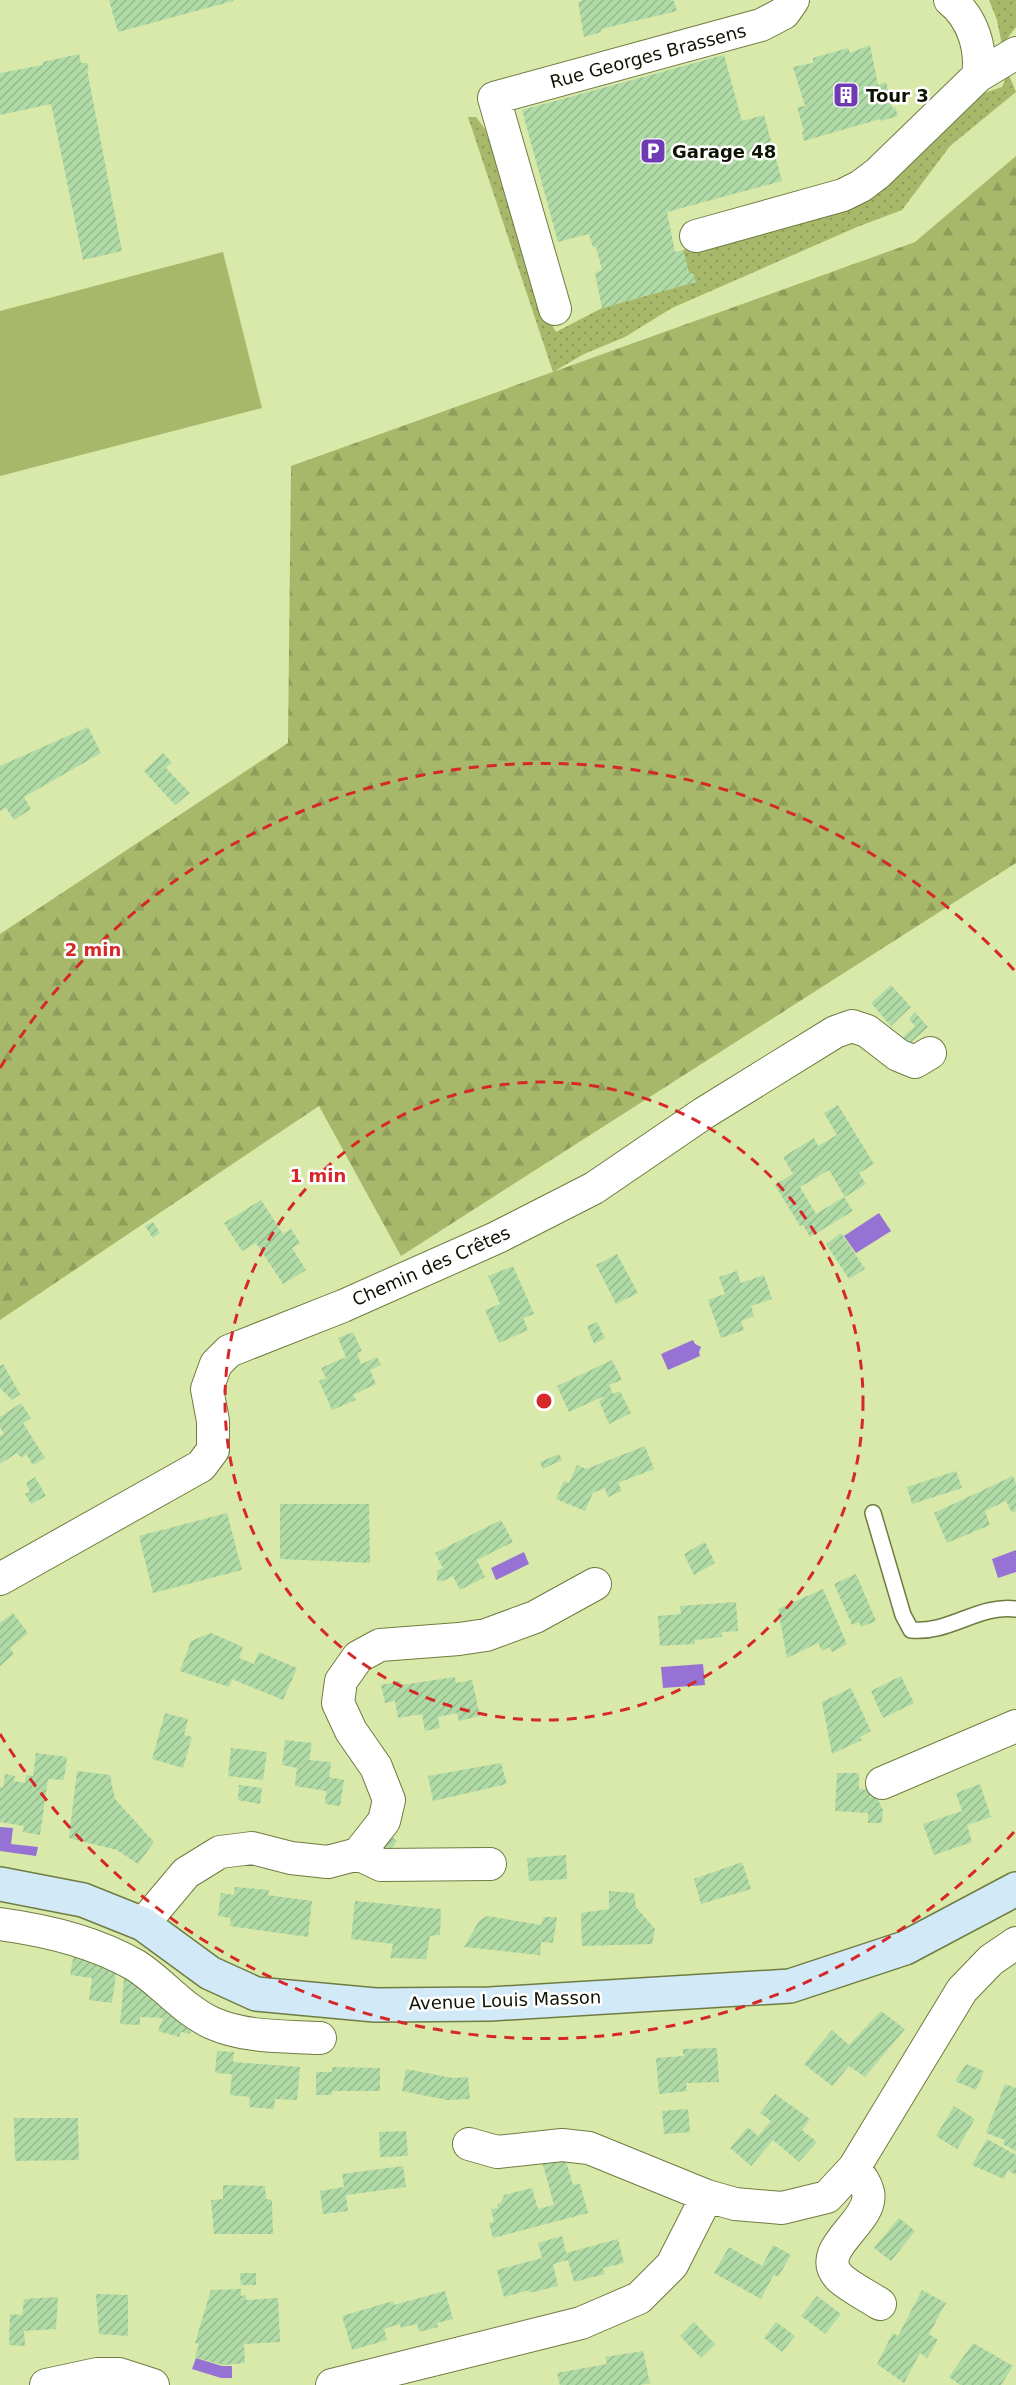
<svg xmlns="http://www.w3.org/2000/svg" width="1016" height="2385" font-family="'DejaVu Sans',sans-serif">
<defs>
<pattern id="grass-dots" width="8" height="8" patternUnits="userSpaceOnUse" patternTransform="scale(1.5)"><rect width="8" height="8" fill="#a7b86a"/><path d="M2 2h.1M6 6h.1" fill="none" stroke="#8f9d5a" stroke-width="1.8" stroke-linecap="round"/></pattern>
<pattern id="forest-firs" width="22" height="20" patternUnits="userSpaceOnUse" patternTransform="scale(1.5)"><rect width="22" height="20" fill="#a7b86a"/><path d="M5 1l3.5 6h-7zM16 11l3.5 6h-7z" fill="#8f9d5a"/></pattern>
<pattern id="building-hatch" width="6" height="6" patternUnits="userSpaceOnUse" patternTransform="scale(1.5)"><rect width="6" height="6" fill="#b0daa6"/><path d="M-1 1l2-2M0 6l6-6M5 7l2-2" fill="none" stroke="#96ba8d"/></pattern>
</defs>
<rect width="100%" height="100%" fill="#d9e9a9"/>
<!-- grass -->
<path fill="url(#grass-dots)" d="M989,0H1016V27L1002,45L997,20Z
M1008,73L1016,92L950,146L902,210L857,227L672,308L625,337L584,354L553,372L468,117H476L485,129C509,196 519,270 556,332L602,308L695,282L693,273H689L683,250L831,209L967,99L1002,87Z"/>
<!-- forest -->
<path fill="url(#forest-firs)" d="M1016,156V863L401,1256L319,1106L0,1320V934L288,743L291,466L915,242Z"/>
<!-- pitch -->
<path fill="#a7b86a" d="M223,252L262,408L0,476V311Z"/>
<!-- water -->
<path fill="#9772d5" d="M879,1213L891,1231L856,1253L844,1236Z
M693,1340L695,1344L701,1347L699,1352L700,1356L668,1370L661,1354Z
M1016,1550V1572L998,1578L992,1559Z
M524,1552L529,1564L496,1580L491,1568Z
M703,1664L705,1685L663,1688L661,1667Z
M0,1827L13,1828L11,1844L38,1847L36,1856L0,1851Z
M196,2358L222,2366H232V2378H221L192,2369Z"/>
<!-- building -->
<path fill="url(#building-hatch)" d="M109,0H233V1L118,32Z
M583,0H671L674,1L677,11L601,29V32L584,37L578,2Z
M870,45L878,85L886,82L892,108L895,107L898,116L881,121L880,119L804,141L802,132L804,131L797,107L805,106L793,67L813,63V58L848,48L850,53Z
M79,54L81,63H87L89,70H87L122,251L83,260L51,104L0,115V73L43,65V62Z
M724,55L742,121L764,115L782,181L667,212L675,252L683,250L689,273H693L696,282L602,308L595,273L602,270L596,247H593L589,234L558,242L522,110Z
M88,727L101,753L24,797L31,809L14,820L6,808L0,811V766Z
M163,753L172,762L166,768L190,793L175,805L144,771Z
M891,985L911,1007L891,1026L871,1003Z
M915,1012L928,1027L907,1046L901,1039L915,1026L909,1019Z
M838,1105L874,1164L859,1173L866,1184L845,1197L829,1170L800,1187L816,1214L844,1197L853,1211L810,1237L803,1225L800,1226L775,1185L793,1174L783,1157L814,1138L818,1146L837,1135L824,1113Z
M261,1200L283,1234L291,1229L300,1243L292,1248L306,1270L283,1284L256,1243L242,1251L224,1223Z
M153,1222L160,1233L153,1238L145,1226Z
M841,1233L865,1269L849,1279L826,1244Z
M617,1254L638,1293L616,1304L596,1265Z
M513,1266L534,1314L523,1318L528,1330L499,1343L485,1310L500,1304L488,1276Z
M737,1271L741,1283L764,1275L772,1299L751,1306L754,1316L741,1321L744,1330L721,1338L708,1300L725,1294L719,1277Z
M597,1322L605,1338L594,1344L587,1326Z
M353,1332L362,1351L357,1353L361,1364L377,1357L381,1365L370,1370L376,1384L353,1395L356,1400L332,1410L319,1381L326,1378L321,1368L346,1357L338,1338Z
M612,1360L622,1380L609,1385L613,1394L620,1391L631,1413L609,1424L599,1401L603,1399L602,1397L569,1412L557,1386Z
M3,1364L20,1394L12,1400L0,1388V1366Z
M21,1403L31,1418L23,1423L45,1458L33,1465L26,1454L22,1458L17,1453L0,1464V1436L4,1434L0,1427V1417Z
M645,1446L654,1469L618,1483L622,1491L608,1497L605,1488L593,1493L585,1511L556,1499L564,1481L569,1483L577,1465L586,1469Z
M559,1454L562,1460L543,1469L540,1462Z
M956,1471L962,1488L912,1504L907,1487Z
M1013,1476L1016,1484V1511L1012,1513L1006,1501L985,1511L990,1525L947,1543L934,1513Z
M35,1477L46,1496L31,1504L25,1494L30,1492L26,1483Z
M280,1504H369L370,1563L280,1559Z
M227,1513L242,1570L153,1593L139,1536Z
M501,1520L513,1542L477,1560L485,1577L460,1590L453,1576L443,1581H437V1571L443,1568L435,1553Z
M705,1542L715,1563L694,1575L684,1554Z
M856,1574L876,1621L861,1627L859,1622L852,1625L834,1584Z
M823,1589L847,1644L832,1652L829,1647L822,1651L818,1643L787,1658L778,1609Z
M736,1602L738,1631L722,1632V1637L695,1640V1644L660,1646L658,1616L681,1614L680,1606Z
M13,1613L28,1633L10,1648L14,1654L0,1666V1623Z
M211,1633L243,1647L239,1658L254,1664L259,1652L297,1668L283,1700L232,1679L229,1687L180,1671L191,1641Z
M901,1676L914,1703L883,1718L871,1691Z
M455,1677L456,1683L472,1680L480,1716L459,1721L457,1713L438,1717L440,1728L425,1731L422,1714L398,1718L395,1701L385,1703L381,1685L400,1681L401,1685Z
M851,1688L871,1731L860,1737L862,1740L832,1754L822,1702Z
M165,1713L188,1719L184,1735L192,1737L183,1768L152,1759Z
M285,1740L312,1743L309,1760L331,1762L329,1777L344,1780L340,1806L325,1804L326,1791L295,1786L297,1768L282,1765Z
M231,1748L267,1752L263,1780L228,1776Z
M36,1753L67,1757L64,1780L48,1779L40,1835L23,1832L24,1826L0,1822V1787L3,1788L5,1774L15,1776L14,1781L25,1783L26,1775L33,1776Z
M501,1763L507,1784L433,1801L428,1776Z
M77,1771L110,1775L115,1799L154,1842L138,1864L117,1850L69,1838Z
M837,1773H859V1789L870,1790V1797L877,1798L883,1810L882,1823H868V1813L835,1811Z
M980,1784L991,1817L967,1825L972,1842L934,1855L923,1824L962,1811L956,1793Z
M239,1785L262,1788L260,1804L238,1800Z
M391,1836L397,1841L389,1852L382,1848Z
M566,1855L567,1879L529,1881L527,1858Z
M742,1862L751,1889L701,1904L694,1879Z
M235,1887L269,1890L268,1895L312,1901L308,1937L230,1926L231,1918L218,1916L221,1893L234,1895Z
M609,1891L634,1893L636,1907L655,1929L652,1944L582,1946L581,1913L609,1909Z
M355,1901L441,1909L440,1935L430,1936L426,1959L390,1958L393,1944L351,1939Z
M487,1916L541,1925L544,1917H557L553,1943L541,1942L540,1955L464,1947L479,1921Z
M75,1947L117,1967L112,2003L89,2000L92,1978L70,1975Z
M125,1968L193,2021L190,2034L181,2032L179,2037L158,2031L163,2018L140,2017V2025L120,2024Z
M881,2011L905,2029L865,2077L849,2066L832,2086L804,2064L832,2030L849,2045Z
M717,2048L719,2082L686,2083L687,2091L659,2094L656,2058L684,2056L682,2049Z
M217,2051L234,2052L233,2062L300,2067L297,2100L275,2099L274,2109L262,2108L249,2107L250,2097L230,2095L232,2074L215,2073Z
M966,2064L984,2071L976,2090L955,2081Z
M332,2067L380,2068V2091H332V2095H316V2072H332Z
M406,2069L453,2078L468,2077L470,2099L447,2100L402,2091Z
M1005,2084L1016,2088V2151L1003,2144L1005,2140L986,2133Z
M775,2094L810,2119L802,2130L817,2142L799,2162L773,2140L751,2166L730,2148L748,2127L758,2136L771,2121L760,2113Z
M954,2106L975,2119L957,2149L936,2136Z
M688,2109L690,2132L664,2134L662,2111Z
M14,2118H78L79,2160L15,2161Z
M406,2131L408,2156L380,2157L379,2132Z
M987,2139L1016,2155V2175L1008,2170L1004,2179L972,2165Z
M565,2158L573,2185L580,2184L588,2213L493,2238L489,2223L494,2222L491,2209L498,2208L497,2204L501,2203L504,2195L532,2188L538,2209L554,2205L542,2161Z
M403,2166L406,2187L346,2195L348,2211L323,2214L320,2191L344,2187L342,2174Z
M223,2185L265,2186L266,2199L272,2200L273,2234H214L211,2200L223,2199Z
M899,2218L915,2231L891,2261L874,2248Z
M562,2236L566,2253L618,2239L624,2263L603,2268L605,2274L574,2282L568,2260L553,2264L558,2286L530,2293L529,2290L504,2297L497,2270L542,2258L538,2243Z
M773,2245L791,2255L778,2277L774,2274L761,2299L714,2273L729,2247L762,2266Z
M240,2273H256V2285H241Z
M241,2289V2296L246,2295V2300L278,2298L280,2342L244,2344L245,2363L223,2365L195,2357L199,2344L195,2343L211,2290Z
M922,2290L946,2303L929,2334L938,2340L927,2358L920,2353L904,2383L877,2364L893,2333L898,2336Z
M445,2291L453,2319L437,2323L438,2327L419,2332L417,2324L401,2328L400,2324L384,2329L387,2340L352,2350L342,2316L393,2301L394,2305Z
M96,2294L128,2295V2336L99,2334Z
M817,2296L841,2314L825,2334L801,2316Z
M58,2297L56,2329L24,2331L25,2346L9,2345L10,2314L22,2315L24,2299Z
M694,2322L715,2344L701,2358L680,2336Z
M776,2322L795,2336L782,2352L764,2338Z
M973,2343L1013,2366L1001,2385H960L949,2377Z
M643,2351L650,2383L640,2385H560L557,2373L607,2364L605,2357Z"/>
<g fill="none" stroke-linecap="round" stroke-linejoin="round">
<!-- lane casing -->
<g stroke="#6f7c41" stroke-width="18">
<path id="lane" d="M873,1513L903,1615L911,1630C949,1634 979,1604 1016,1609"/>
</g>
<!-- street casing -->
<g stroke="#6f7c41" stroke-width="34">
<path id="street" d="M978,76L1016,53
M696,236L843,195L861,186L878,173L978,76C982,49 973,18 950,0
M555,309L494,98L761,25L784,13L793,0
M0,1579L201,1466L213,1450V1421L207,1389L216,1364L229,1351L343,1306L498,1237L594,1188L704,1113L835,1032L852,1026L867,1031L898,1055L915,1062L930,1053
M882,1783L1016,1726
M358,1854L381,1865L490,1864
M0,1924C45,1930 95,1942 135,1965C162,1982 182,2009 212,2023C246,2038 284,2036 320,2038
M143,1924L186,1873L220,1852L252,1848L291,1858L328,1862L358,1854L384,1821L389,1800L376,1767L351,1731L338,1703L341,1681L358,1657L380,1645L459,1639L486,1635L535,1617L595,1584
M469,2144L497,2152L562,2145L589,2148L707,2196
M854,2168C860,2176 866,2183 868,2192C875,2222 811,2249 840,2278C851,2288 868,2296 880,2304
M46,2385L97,2374H119L153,2385
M332,2385L581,2323L639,2298L672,2265L707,2196L735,2204L782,2208L827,2197L854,2168L962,1990L991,1960L1016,1943"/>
</g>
<!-- secondary casing -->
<g stroke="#6f7c41" stroke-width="36">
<path id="secondary" d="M0,1884L83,1900L143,1924L210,1973L256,1994L375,2005L490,2004L790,1986L905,1948L1016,1889"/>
</g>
<!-- lane -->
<use href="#lane" stroke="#fff" stroke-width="15"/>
<!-- street -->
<use href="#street" stroke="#fff" stroke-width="32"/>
<!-- secondary -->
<use href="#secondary" stroke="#d2e9f8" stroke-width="33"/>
</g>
<!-- distance rings -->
<g fill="none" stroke="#d62828" stroke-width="3" stroke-dasharray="10 8">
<circle cx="544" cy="1401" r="319"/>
<path d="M1014 1832A638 638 0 0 1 0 1734M0 1068A638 638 0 0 1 1014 970"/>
</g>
<!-- icons -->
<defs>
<g id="building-square" transform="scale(1.35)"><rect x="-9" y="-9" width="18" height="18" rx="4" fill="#6f3bb3" stroke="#fff"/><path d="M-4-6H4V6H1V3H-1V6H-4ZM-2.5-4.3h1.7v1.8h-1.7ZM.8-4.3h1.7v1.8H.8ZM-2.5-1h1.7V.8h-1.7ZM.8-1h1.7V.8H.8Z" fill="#fff"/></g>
<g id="parking-square" transform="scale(1.35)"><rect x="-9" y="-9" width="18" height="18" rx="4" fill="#6f3bb3" stroke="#fff"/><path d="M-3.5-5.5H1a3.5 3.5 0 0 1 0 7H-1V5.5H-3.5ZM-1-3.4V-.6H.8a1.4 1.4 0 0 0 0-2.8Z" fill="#fff"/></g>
</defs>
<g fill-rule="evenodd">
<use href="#building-square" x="846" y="95"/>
<use href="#parking-square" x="653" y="151"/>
</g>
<g text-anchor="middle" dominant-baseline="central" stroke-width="5" stroke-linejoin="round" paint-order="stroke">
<!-- street labels -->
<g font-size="18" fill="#0e1200" stroke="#fff">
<text transform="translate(648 56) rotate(-15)">Rue Georges Brassens</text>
<text transform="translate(431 1266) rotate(-24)">Chemin des Crêtes</text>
<text transform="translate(505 2000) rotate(-2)">Avenue Louis Masson</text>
</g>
<!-- poi labels -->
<g font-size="18" font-weight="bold" fill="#0e1200" stroke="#fff" text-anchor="start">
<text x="866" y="95">Tour 3</text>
<text x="672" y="151">Garage 48</text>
</g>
</g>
<circle cx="544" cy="1401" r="9" fill="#d62828" stroke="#fff" stroke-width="3"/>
<g font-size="18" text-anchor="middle" font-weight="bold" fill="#d62828" stroke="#fff" stroke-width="5" stroke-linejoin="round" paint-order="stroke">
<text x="93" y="956">2 min</text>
<text x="318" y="1182">1 min</text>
</g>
</svg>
